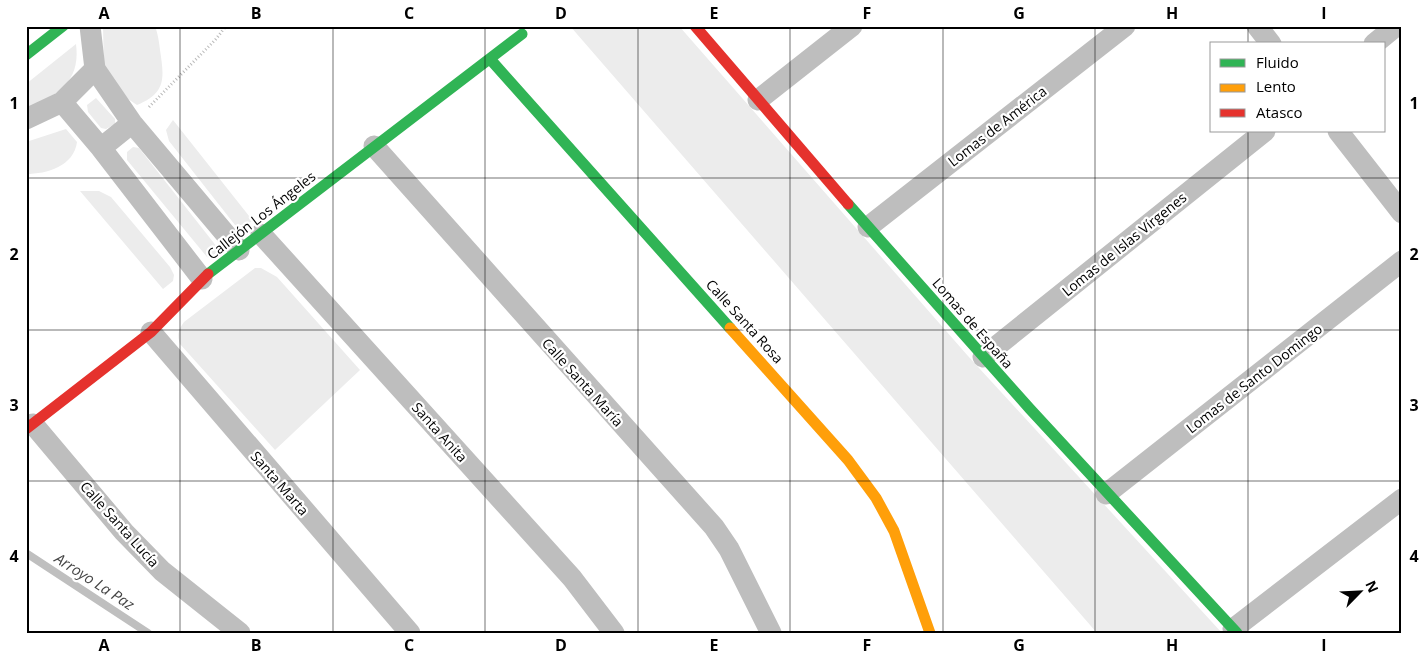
<svg xmlns="http://www.w3.org/2000/svg" width="1428" height="659" font-family="'Open Sans',sans-serif">
<rect width="100%" height="100%" fill="#fff"/>
<!-- green -->
<path fill="#ececec" d="M155,26C158,34 159,42 160,50C164,77 167,93 137,105L128,99L104,69L103,27Z
M570,26H679L968,356L1222,633H1097Z
M76,44C81,84 56,94 26,111V84Z
M96,98L115,119V124L106,129L101,128L88,112L87,105Z
M173,120L253,221L245,225H235L169,141L166,130Z
M66,129L77,142C74,166 47,174 26,174V142Z
M133,147L139,148L217,247L218,251L210,258L207,257L127,160V152Z
M80,191H99L111,197L170,267L174,275L173,281L163,289Z
M255,268H261L277,277L360,370L275,450L180,344C177,335 178,330 184,322Z"/>
<g fill="none" stroke-linecap="round" stroke-linejoin="round">
<!-- stream -->
<path stroke="#bfbfbf" stroke-width="8" d="M26,553L148,633"/>
<!-- path -->
<path stroke="#b9b9b9" stroke-width="3" stroke-dasharray="1 2.5" stroke-linecap="butt" d="M149,107L216,39L226,26"/>
<!-- street -->
<path stroke="#bebebe" stroke-width="21" d="M1257,26L1271,44
M1374,44L1396,26
M95,69L132,123L239,250
M758,100L852,26
M62,102L101,148L202,279
M26,119L62,102L95,69L90,26
M1338,131L1402,213
M374,146L714,527L729,549L771,633
M101,148L132,123
M868,227L1125,26
M261,234L572,578L614,633
M151,332L410,633
M983,357L1265,131
M33,424L124,532L162,571L240,633
M1106,494L1402,261
M1233,629L1402,499"/>
<!-- fast -->
<path stroke="#30b455" stroke-width="11" d="M26,55L63,26
M490,59L730,328
M848,204L1030,409L1237,633
M208,274L522,34"/>
<!-- slow -->
<path stroke="#ff9f0a" stroke-width="11" d="M730,328L848,460L876,498L894,531L930,633"/>
<!-- jam -->
<path stroke="#e5322d" stroke-width="11" d="M695,26L848,204
M26,429L151,332L208,274"/>
</g>
<!-- grid -->
<path fill="none" stroke="#000" stroke-width="1" stroke-opacity="0.55" d="M180,26V633M333,26V633M485,26V633M638,26V633M790,26V633M943,26V633M1095,26V633M1248,26V44M1248,131V633M26,178H1402M26,330H1402M26,481H1402"/>
<g text-anchor="middle" dominant-baseline="central" stroke-width="4.5" stroke-linejoin="round" paint-order="stroke">
<!-- street labels -->
<g font-size="14" fill="#000" stroke="#fff">
<text transform="translate(997 126) rotate(-38)">Lomas de América</text>
<text transform="translate(261 215) rotate(-38)">Callejón Los Ángeles</text>
<text transform="translate(1124 244) rotate(-39)">Lomas de Islas Vírgenes</text>
<text transform="translate(745 321) rotate(48)">Calle Santa Rosa</text>
<text transform="translate(973 323) rotate(49)">Lomas de España</text>
<text transform="translate(1254 378) rotate(-38)">Lomas de Santo Domingo</text>
<text transform="translate(583 382) rotate(48)">Calle Santa María</text>
<text transform="translate(440 432) rotate(48)">Santa Anita</text>
<text transform="translate(280 483) rotate(49)">Santa Marta</text>
<text transform="translate(120 524) rotate(48)">Calle Santa Lucía</text>
</g>
<!-- water labels -->
<g font-size="15" font-style="italic" fill="#444" stroke="#fff">
<text transform="translate(95 581) rotate(33)">Arroyo La Paz</text>
</g>
</g>
<!-- border -->
<rect width="1428" height="659" fill="none" stroke="#ffffff" stroke-width="55"/>
<!-- legend -->
<rect x="1210" y="42" width="175" height="90" fill="#ffffff" stroke="#999999"/>
<rect x="1220" y="59" width="25" height="8" fill="#30b455" stroke="#999999"/>
<text x="1256" y="68" font-size="15" fill="#000000">Fluido</text>
<rect x="1220" y="84" width="25" height="8" fill="#ff9f0a" stroke="#999999"/>
<text x="1256" y="92" font-size="15" fill="#000000">Lento</text>
<rect x="1220" y="109" width="25" height="8" fill="#e5322d" stroke="#999999"/>
<text x="1256" y="118" font-size="15" fill="#000000">Atasco</text>
<!-- north arrow -->
<g transform="translate(1360 592) rotate(66)" stroke="#ffffff" stroke-width="4" paint-order="stroke">
<path d="M0-4L9 19L0 12L-9 19Z" fill="#000000"/>
<text y="-8" font-size="14" font-weight="bold" text-anchor="middle" fill="#000000">N</text>
</g>
<rect x="28" y="28" width="1372" height="604" fill="none" stroke="#000" stroke-width="2"/>
<g font-size="16" text-anchor="middle" font-weight="bold" fill="#000">
<text x="104" y="19">A</text>
<text x="256" y="19">B</text>
<text x="409" y="19">C</text>
<text x="561" y="19">D</text>
<text x="714" y="19">E</text>
<text x="867" y="19">F</text>
<text x="1019" y="19">G</text>
<text x="1172" y="19">H</text>
<text x="1324" y="19">I</text>
<text x="14" y="109">1</text>
<text x="1414" y="109">1</text>
<text x="14" y="260">2</text>
<text x="1414" y="260">2</text>
<text x="14" y="411">3</text>
<text x="1414" y="411">3</text>
<text x="14" y="562">4</text>
<text x="1414" y="562">4</text>
<text x="104" y="651">A</text>
<text x="256" y="651">B</text>
<text x="409" y="651">C</text>
<text x="561" y="651">D</text>
<text x="714" y="651">E</text>
<text x="867" y="651">F</text>
<text x="1019" y="651">G</text>
<text x="1172" y="651">H</text>
<text x="1324" y="651">I</text>
</g>
</svg>
